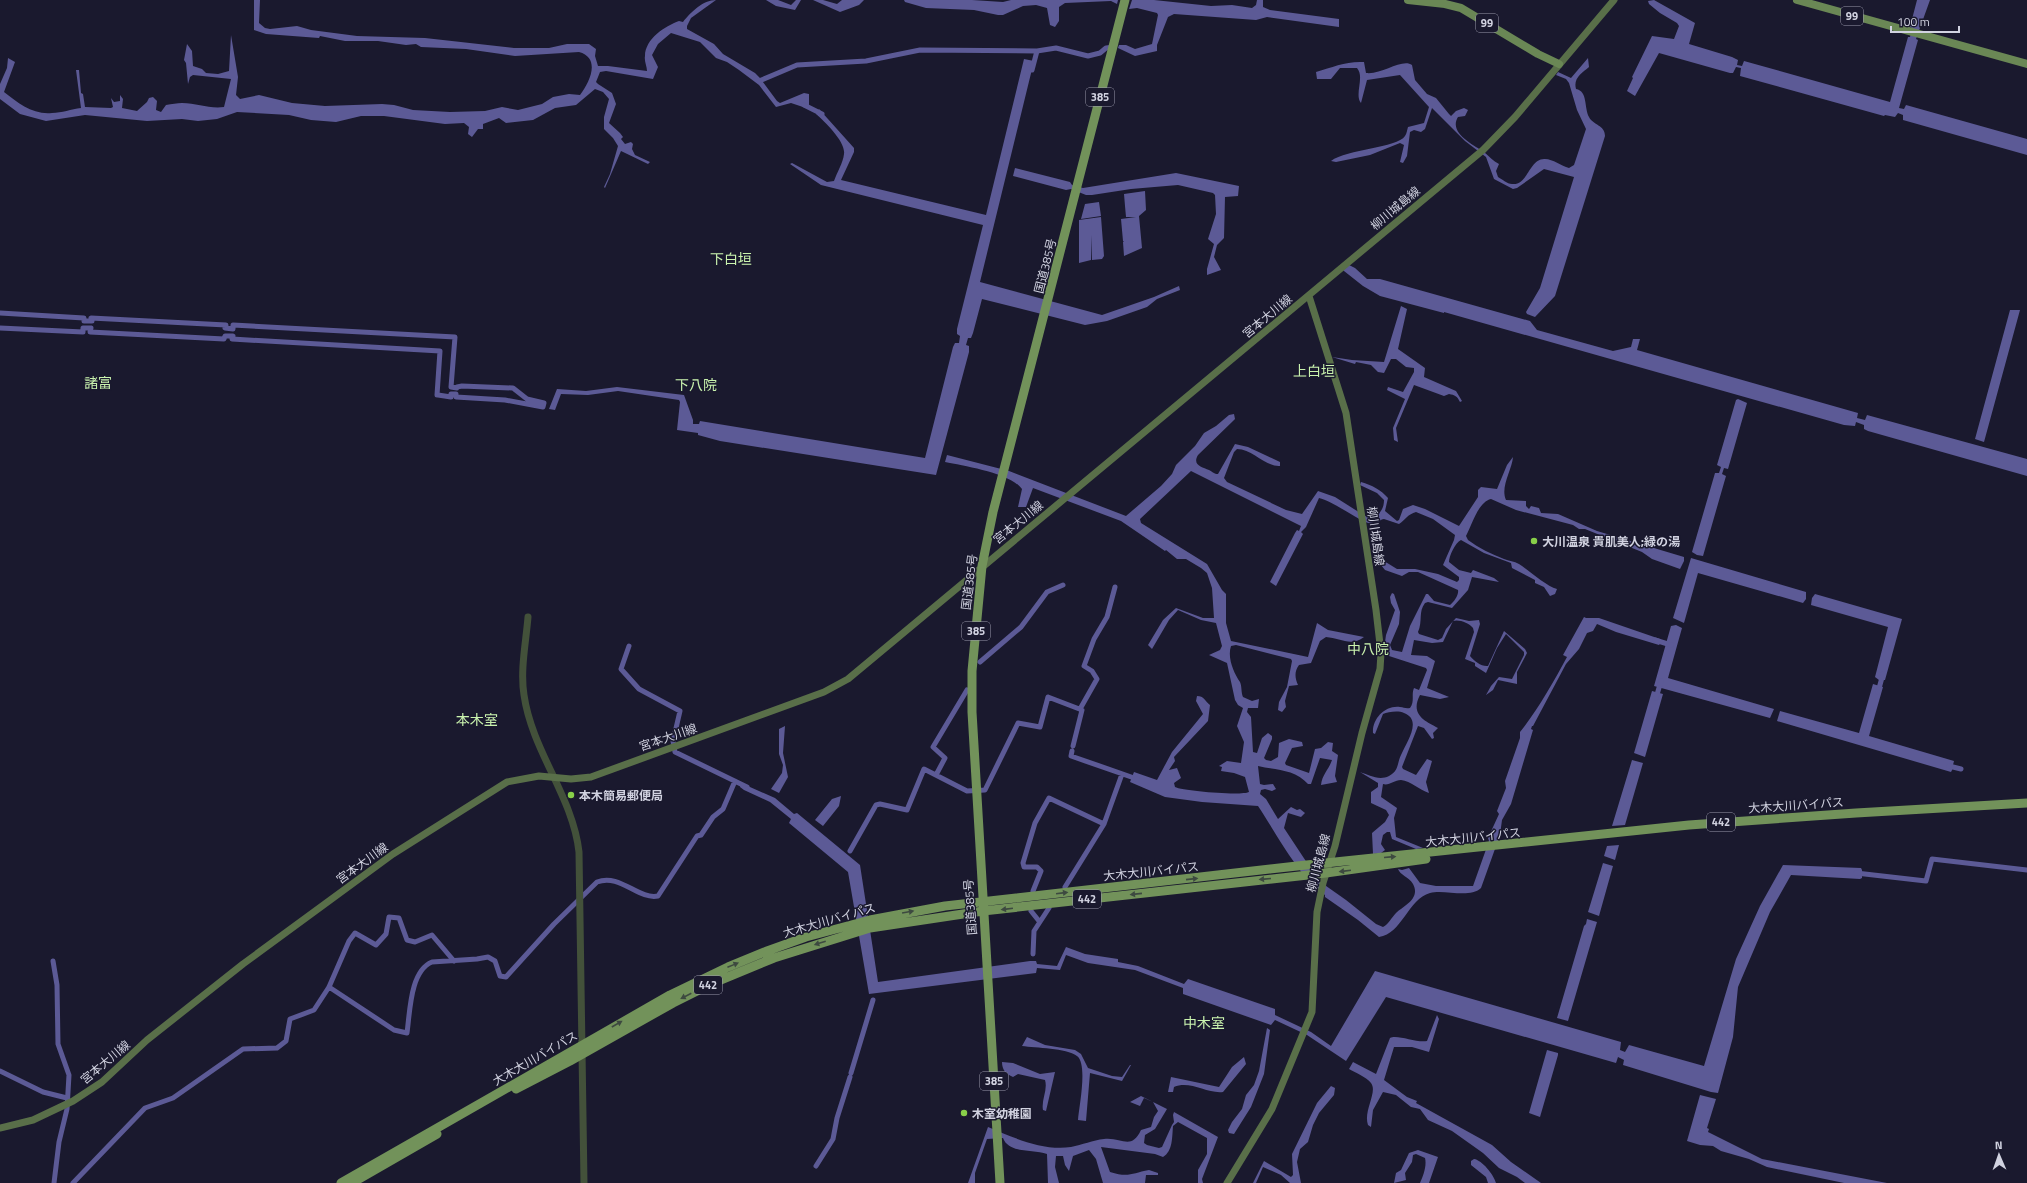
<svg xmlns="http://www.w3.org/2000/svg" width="2027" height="1183" font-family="'Titillium Web','Noto Sans JP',sans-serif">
<rect width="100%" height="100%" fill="#1a192e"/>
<!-- water -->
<path fill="#5c5a96" d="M254,0H260L259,23L265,28L270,29L297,26L311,30L357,36L425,38L514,48H549L567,44H589L596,49L595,56L598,66H608L647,71C647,66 644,61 645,56C645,39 665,26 679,21L683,22C691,12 703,0 716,0L691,18L687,26V29L714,44L723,54L755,73L760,78L777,101L780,103L804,93L809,94V109L791,103L776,107L759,85L739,70L727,62L716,58L700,42L671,33L658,44L652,55L658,67L653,79L606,71L600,72L596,82L598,84L612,93L616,104L609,123L620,133L623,137L621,139L625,144L631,142L633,144L632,149L635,155L650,162L648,164L621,151L605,188L604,187L610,174L618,146L613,138L604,129V117L609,99L603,92L595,89L576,105L555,108L533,120L506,123L499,118L483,124V129H478L472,137L468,134L469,127L464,123L445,124L384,116H361L336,122L311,120L289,115L237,112L217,119L198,121L182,119L147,121L85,115L46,121L20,114L0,99V84L7,68L8,58L15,62L4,92C18,103 33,115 52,113C62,113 71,109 81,108L76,70H79L81,93L83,94L85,107L111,108L113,107L111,98L114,102L120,101V95L123,99L122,108L137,111L147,102L149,98L153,97L157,101L156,110L161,112L166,105C172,104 177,103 182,103C197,103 209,109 224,107L231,79L193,75L190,77L188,84L186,63L184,60L187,44L192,51L193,66L202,69L206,73L218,74L229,71L231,35L238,77L236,95L240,99L259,95L292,103L325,106L382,104L394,105L413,110L450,112L485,111L502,107L518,110L542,104L553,97L569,94L580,95C590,82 601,58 579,52L515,56L466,49L421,47L416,44L406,45L378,41H345L320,36L319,38L266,34L254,30Z
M766,0H778L791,5L796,0H801L795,10L776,6Z
M813,0H823L837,4L842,0H864L859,5L840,12Z
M904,0H972L1003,2L1011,0H1118L1117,4L1111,1L1065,3L1059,7V21L1055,27L1050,25L1047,8L1036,5L1023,6L1003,15H998L974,10L926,8L905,2Z
M1132,0H1154L1211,6L1232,5L1252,8L1256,5L1257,0H1263V7L1270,10L1339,19V27L1267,17L1256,20L1174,14L1168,17L1157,45V51L1135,56L1118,48L1119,45H1126L1135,49L1152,44L1158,15L1157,13L1137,8L1129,9Z
M1654,0L1695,23L1689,44L1732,57L1738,60L1737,65L1742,66L1744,61L1890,102L1908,37H1910L1912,28L1910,27L1917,0H1930L1916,39L1918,40L1899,108L1904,109L1906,105L2027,139V155L1903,120V115L1898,113L1895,117L1885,115L1884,116L1740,76L1741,68L1736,67L1733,73H1730L1659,53L1635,96L1627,91L1633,78L1632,77L1652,36L1674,39L1679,26L1677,23L1660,13L1649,4L1648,1Z
M1588,58L1589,67C1582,73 1573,78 1576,89C1588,91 1584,108 1589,117C1593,125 1605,125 1605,136L1555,296L1535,317L1527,314L1526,312L1540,288L1574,177L1544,169L1517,188L1513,189L1494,179L1486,157L1465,141L1432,108L1425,129L1421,132L1414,130L1410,132L1407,156L1403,163L1400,162L1404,145L1400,143L1370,155L1336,162L1331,161C1347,149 1397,148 1405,136C1407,133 1407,130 1408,127L1424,123L1429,107L1400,75L1367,80L1361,103C1354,95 1365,77 1357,68H1340L1331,79H1317L1316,72C1333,67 1346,61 1364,62L1366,73C1382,75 1402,58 1412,65L1415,80L1427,94L1436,98L1449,114L1451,116L1456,111L1464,108L1468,110L1465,116L1458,117C1448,133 1474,145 1484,152C1489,156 1493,161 1499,164L1496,171L1498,177C1502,179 1507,184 1512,184C1528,186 1529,158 1545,159C1553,159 1561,166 1569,168L1574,165L1586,129L1577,110L1569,83L1566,79L1556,75L1558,72L1571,78Z
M1024,59L1034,61L980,282L1102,315L1154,297L1179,286L1180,290L1157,299L1147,307L1107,321L1085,325L982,299L973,333L971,338H968L966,345L969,346V352L936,475L720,441L698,435V433L677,430L680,402L679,400L618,391L588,395L561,394L555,410L549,409L557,389L586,391L617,387L684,395L693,420V424H699L700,421L925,458L953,347L955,343H959L960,336L957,334V329L983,225L821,185L790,164L792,163L827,182L834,181C837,172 843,163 844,154C846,142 825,122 816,114L819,109L854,148V152L841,180L986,215Z
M1015,168L1070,182L1072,185L1083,188L1176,173L1239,186L1238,196L1225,197L1224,238L1217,245L1214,257L1221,270L1207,275V269L1214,244L1208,239L1216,214L1215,195L1213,193L1178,185L1131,189L1092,195H1086L1071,189L1066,190L1013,176Z
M1145,191L1146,210L1139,216L1142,248L1124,256L1123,242L1124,241H1123L1121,219L1136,217H1126L1125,206H1128H1125L1124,194Z
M1099,202L1101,216L1081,219L1085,204Z
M1101,217L1104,256L1102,259L1092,260L1091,235V260L1079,263V220Z
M1349,265L1355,268L1367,279H1380L1530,321L1537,330L1613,351L1631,347L1633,339H1640L1637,350L1858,413L1857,418L1865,420L1867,415L2027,459V476L1868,431L1864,429V425L1856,422L1855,426L1844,425L1444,312V313L1380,296L1363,286L1344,271L1343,270Z
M1401,306L1407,309L1398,349L1425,368L1424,377L1456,391L1462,401L1460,402C1457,396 1455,395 1449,394L1444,396L1414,385L1396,428L1398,442L1394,440L1393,428L1405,399L1387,390L1388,387L1403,392L1414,372V368L1406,367L1396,359H1391L1384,373L1378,372L1371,365L1356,362L1355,364L1332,357L1352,360L1384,362Z
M2010,310H2020L1984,442L1975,439Z
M1738,399L1747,403L1728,469L1724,468L1722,474L1726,476L1703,556L1697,555L1692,552L1715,473H1719L1721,467L1717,465L1736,400Z
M1234,414L1235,419L1233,421L1198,455C1192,465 1202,467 1209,470C1213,472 1214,474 1218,474L1235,444L1248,447L1280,462V466C1265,467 1253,449 1237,449L1234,452L1224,478L1227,482L1286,510L1302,514L1318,491L1335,497L1365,516C1377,519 1384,511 1384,500L1377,493L1362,486L1360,485L1361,482C1372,485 1381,490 1388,498L1385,511L1397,521L1399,520L1403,509L1413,505L1425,509L1459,526L1478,497V490L1481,487L1497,489L1507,465L1513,457C1512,470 1500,487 1506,500L1526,501V506L1529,509L1531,506L1539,508L1541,513L1558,514L1597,531L1684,557V561L1680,569L1652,559L1642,552L1585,529H1579L1573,525L1516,510L1491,499C1478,502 1472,525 1466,536L1468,540C1479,548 1491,554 1504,559C1509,561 1514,561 1519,564C1530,571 1546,586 1557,589L1555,594L1550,596L1544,587L1535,583V580L1512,568L1511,563L1484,553L1461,540C1455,543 1449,556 1449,562L1459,570L1471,573L1473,570L1494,578L1499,582L1472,577L1468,590L1452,608L1428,602L1425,603C1418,612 1423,621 1418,632L1419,634L1438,640L1442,638L1446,629L1456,618L1469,621L1479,620L1480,624L1470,656C1474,661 1482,667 1488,666L1504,631L1525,649L1527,653L1517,672V684L1498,680L1493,690L1486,695L1491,686L1499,677L1512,679L1524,655V652L1506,634L1497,648L1486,673L1475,666V663L1465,659L1474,632L1473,628C1469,623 1459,619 1453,621L1443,642L1432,643L1414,640L1411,655L1427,656L1435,661L1427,688L1449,697L1440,699L1420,695C1410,714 1424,721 1438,728L1433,733L1434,738L1432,739L1424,728L1418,726L1402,767L1403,769L1416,775L1427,759L1432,761L1426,782L1429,793C1419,790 1411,781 1401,780C1394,780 1389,786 1383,784L1381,797L1397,808L1394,818L1396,837L1423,848L1416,849L1392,839L1390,832H1387L1383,835L1381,844L1385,850L1381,853L1373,854L1372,833L1385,822L1389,815L1386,810L1371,803V792L1378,787V783L1360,772C1369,775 1379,781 1389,776C1399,771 1397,763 1401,755C1406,743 1423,720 1404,713C1398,710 1388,712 1383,714L1375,734L1373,733C1372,719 1385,705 1400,707C1404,707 1405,709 1410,708C1415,701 1411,695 1414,688L1419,690L1427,670L1426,668L1389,656L1385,642L1386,635L1395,610L1391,603L1390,597L1392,593L1394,594L1400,612L1399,624L1390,645L1392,650L1402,652L1410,626L1426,594H1428L1434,601L1450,605C1454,602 1459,595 1458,590L1418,572H1409L1402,576L1385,570L1381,565L1384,561L1397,569H1415L1438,574L1457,582L1459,580V577L1443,565L1454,540L1455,535L1433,519L1416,512C1408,514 1405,520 1399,524L1384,519C1380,519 1378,524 1373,524C1362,524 1334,501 1319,498L1306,527L1301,532L1303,534L1276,586L1270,582L1295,533L1297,530L1299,531L1301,526L1191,471L1140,519L1141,523L1207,564L1222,590L1226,594V623L1231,641L1308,657L1317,623L1328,630L1364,637C1351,647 1340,638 1326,637L1320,641L1311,663L1299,665C1294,672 1295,678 1298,685L1289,686L1285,701L1286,707L1282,712L1278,710L1279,702L1287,687L1292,661L1291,659L1236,645L1231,646C1227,658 1234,673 1240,682C1242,686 1241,693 1243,697L1252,701L1259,699L1258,708H1248L1247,712L1251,717L1253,752L1257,753L1262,738L1268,733L1272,736V739L1264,758L1266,760L1271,761L1278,757L1279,743L1289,739L1302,742L1303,746L1292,748L1285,763L1286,765L1309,773L1315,749L1321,748L1328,742L1333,743L1332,751L1338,755L1335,776L1337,782L1321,785C1322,775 1329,769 1332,760L1320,758L1311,784H1308C1295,769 1275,770 1258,766L1260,784L1264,785L1273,784L1276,789L1272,791L1265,789L1261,790L1260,794L1266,799L1278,819L1291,807L1297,810L1300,809L1305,813L1301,817L1288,813L1284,828L1319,881L1346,900L1376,924L1383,927C1389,924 1391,918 1396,913C1403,906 1421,899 1413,884C1409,877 1400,875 1398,869L1402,870L1409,868L1420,883L1436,886H1473L1489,841L1488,838L1499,814L1497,811L1506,788L1505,781L1520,738V732C1537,711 1553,683 1567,657L1563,655L1584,617L1586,618H1599L1660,639L1662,641L1659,645L1616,632L1597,624L1593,631L1587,633L1579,649L1566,664L1533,726H1532L1531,729L1533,730L1511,804L1502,820L1500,835L1481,888C1469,899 1445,889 1430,893C1408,899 1402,934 1379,937L1358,920L1325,897V895C1299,877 1276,833 1258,806L1202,802L1165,797L1130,782L1134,772L1157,780L1172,752L1203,714L1196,701L1197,696C1204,696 1205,701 1210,705L1208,721L1174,757L1175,761L1169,770L1177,768L1181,778L1174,783L1175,787C1183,791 1241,796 1249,792L1245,777L1234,773L1221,771L1222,767L1219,766L1227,761L1241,763L1244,742L1237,726L1243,708L1238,705L1235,700L1227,663L1209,655L1220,650L1222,646L1216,623L1201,620L1178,610L1169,620L1152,649L1148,645L1163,620L1176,608L1203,618H1214L1212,588L1207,573L1201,568L1186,559H1177L1166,550L1165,551L1121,521L1033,488L1026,507H1018L1022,489C1010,473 965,466 945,462L947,455L1009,471L1126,516L1161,486L1172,474L1176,465L1195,446L1204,433L1216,426L1229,415Z
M1691,558L1806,592V599L1803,603L1698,573L1684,623L1673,618Z
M1815,594L1902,619L1885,680H1879L1875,677L1888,627L1811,605L1812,598Z
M1676,625L1682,628L1668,678L1774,709L1770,718L1654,686L1671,626Z
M1873,684L1883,687L1869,736L1954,761L1953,765L1954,766L1951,772L1777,721L1780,711L1859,733Z
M1652,691L1663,694L1645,757L1634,753Z
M785,726L783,753L788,777L779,793L771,789L782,773L783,765L779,754V729Z
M1632,760L1643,763L1625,825L1612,826Z
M741,783L775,798L794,814L797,813L860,865L878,982L1030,961H1036L1037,964L1057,966L1066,947L1085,954L1118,959V962L1138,966L1184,984L1188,979L1275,1009V1015L1311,1032L1331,1046L1375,971L1621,1042L1620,1050L1625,1052L1629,1045L1704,1066L1736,959L1760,906L1783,865L1861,868L1862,870V878L1860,879L1791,875L1770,912L1738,987L1733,1037L1718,1093L1711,1092L1623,1065L1624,1060L1618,1057L1616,1063L1386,997L1346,1061L1307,1035L1275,1020L1271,1025L1183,994V988L1135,970L1088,963L1066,955L1060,970L1037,968L1036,973L869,994L848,872L789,823L791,819L770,802L744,790L740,787Z
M841,796L839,806L823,826L815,820L832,799Z
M1619,845L1615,860L1604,856L1607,846Z
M1603,863L1613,866L1599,916L1588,912Z
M1587,919L1597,922L1568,1021L1557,1018L1584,926L1586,924Z
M1437,1015L1439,1019L1429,1052L1412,1047H1394L1384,1080L1407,1097L1417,1101L1416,1103L1492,1145L1511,1162L1541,1183H1525L1517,1177L1499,1168L1483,1153L1452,1131L1428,1120L1420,1109L1411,1107L1396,1095L1383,1092L1373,1110L1371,1127L1368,1125C1363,1111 1378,1092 1371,1083C1366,1077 1356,1073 1349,1069L1353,1062L1376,1074L1390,1038C1397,1034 1416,1043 1427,1041Z
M1267,1028L1270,1030L1264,1074L1251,1107L1234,1134L1229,1133L1228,1130L1232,1122L1242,1109L1246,1095L1254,1085L1259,1071Z
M1027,1037L1045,1045L1075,1050L1081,1054L1088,1068L1112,1076L1122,1077L1130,1065H1131L1122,1081L1090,1073L1086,1121L1078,1120C1079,1107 1088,1064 1077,1056C1066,1048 1036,1048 1022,1046Z
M1547,1050L1558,1053V1055L1540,1117L1529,1113Z
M1244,1057L1246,1064L1223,1092C1207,1094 1190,1080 1174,1087L1173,1092H1168L1171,1077L1219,1087L1232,1067Z
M1002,1062L1013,1063L1040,1074L1055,1072L1046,1111L1043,1110C1041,1100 1048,1090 1045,1080L1018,1074L1013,1077C1006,1074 1002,1070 1002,1062Z
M1331,1086L1335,1088L1334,1095L1319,1113L1313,1125L1308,1142L1300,1149L1297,1162L1301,1183H1290L1281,1175L1263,1167L1256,1183H1253L1264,1161L1291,1177L1293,1175L1292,1154L1317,1103Z
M1700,1095L1716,1099L1707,1128L1709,1129L1708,1132L1762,1159L1887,1183H1844L1767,1167L1749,1159L1721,1151L1713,1146L1700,1145L1687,1141Z
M1141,1096L1167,1109L1155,1129L1145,1135L1144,1143L1147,1145L1159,1148L1162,1147L1172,1125L1174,1122L1173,1115L1174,1112L1218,1137L1202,1179L1203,1183H1198V1170L1207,1154V1138L1178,1122L1173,1126C1172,1137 1173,1151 1163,1157L1155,1154L1101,1147L1110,1172C1129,1178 1132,1173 1149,1170L1158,1173V1175H1146L1145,1183H1103L1096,1159L1089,1150L1073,1156L1069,1171L1065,1165L1063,1156H1056L1055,1167L1059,1183H1048L1047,1154C1033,1149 1009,1154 1003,1138L987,1139L975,1173V1183H968L988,1127C1014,1138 1043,1151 1071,1147C1082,1145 1093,1140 1104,1139C1122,1137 1131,1151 1141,1130L1151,1127L1154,1117L1158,1111L1153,1102L1144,1098L1140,1106L1130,1102Z
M1418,1150L1438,1157L1429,1183H1420C1423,1176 1427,1166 1425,1158L1416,1154L1413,1155L1412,1162L1405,1173L1406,1180L1394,1183L1396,1173L1401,1170L1409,1153Z
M1474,1159C1482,1160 1494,1175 1496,1183H1488L1486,1177L1471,1165V1161Z"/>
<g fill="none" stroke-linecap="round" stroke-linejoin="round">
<!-- canal -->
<path stroke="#5c5a96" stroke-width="5" d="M1032,70L1037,51
M759,81L797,65L866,61L920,50L1037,51L1056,48L1088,56L1100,53L1106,48L1114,47
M804,105L822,114
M0,313L84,318V321H92L91,318L226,325L225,328L233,329V325L455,337L451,387L457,388V387L462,386L513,388L527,399L544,403L543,407L505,400L456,397V394H451V397L438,395H437L440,351L232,339L233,336H225L224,339L90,332L91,328H83V332L0,328
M1655,640L1671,645
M629,646L621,669L639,689L680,711L673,741L675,752L747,787
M980,662L1021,627L1047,592L1063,585
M1878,692L1883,674
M1656,698L1661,681
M1080,709L1097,679L1092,671L1084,666L1094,639L1107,617L1115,587
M1072,751L1071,756L1137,779
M1949,766L1961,769
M936,775L945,758L933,747L967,690
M850,851L876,805L880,804L907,810L924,769L967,791L985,790L1018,723L1040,727L1048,697L1082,710L1073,746
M1856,873L1926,881L1932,859L2027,870
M1065,887L1104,824L1122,774
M1033,891L1041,871L1037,867H1024L1023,863L1035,823L1049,798L1104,824
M1031,911L1039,921
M1033,954L1034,931L1049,908
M53,961L57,985L58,1044L69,1075L67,1109L59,1142L54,1183
M329,987L394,1030L407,1033C410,1012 410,971 432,962L477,959L488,957L495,961L500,976L506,977L554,924L597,882C620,873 638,900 658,896L697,836L701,835L713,817L723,809L735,781
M0,1071L43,1092L67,1098
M851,1073L873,1000
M816,1166L833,1139L837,1118L850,1077
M73,1183L145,1108L173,1098L243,1049L277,1048L286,1041L290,1019L314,1010L329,987L349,941L355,933L376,945L386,934L389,917L399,918L407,940L415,942L432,935L454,961"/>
<!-- tertiary -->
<path stroke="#43513a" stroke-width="7" d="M528,617C526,642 520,670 524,695C532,751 573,797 579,852L584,1183"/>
<!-- secondary -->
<path stroke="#596f49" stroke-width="7" d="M0,1128L33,1120L73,1101L102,1082L147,1040L243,964L393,854L507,782L539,776L571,779L591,777L824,692L848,679L1483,150L1515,117L1614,0
M1227,1183L1272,1109L1312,1012L1317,912L1323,883L1335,846L1362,733L1380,669L1381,653L1376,610L1346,413L1309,296"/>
<!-- primary -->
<path stroke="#6a8755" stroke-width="8" d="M1408,0L1445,4L1461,8L1538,54L1559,64
M1797,0L2027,64"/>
<!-- trunk -->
<path stroke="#72925a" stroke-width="9" d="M516,1089L570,1061L673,1003L711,984L774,958L870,928L983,911L1326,873L1426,859
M341,1183L670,995L728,967L767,951L806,937L870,920L945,906L1297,866L1689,825L1856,813L2027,803
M352,1183L437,1134
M1000,1183L972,712V671L982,566L993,512L1125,0"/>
</g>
<!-- one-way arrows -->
<defs><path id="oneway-solid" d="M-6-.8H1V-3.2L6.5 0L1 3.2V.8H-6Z"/></defs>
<g fill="#3d4940">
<use href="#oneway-solid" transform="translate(1390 857) rotate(-5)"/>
<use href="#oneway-solid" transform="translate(1345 871) rotate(173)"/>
<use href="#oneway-solid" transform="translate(1192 879) rotate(-6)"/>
<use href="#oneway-solid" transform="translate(1265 879) rotate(175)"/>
<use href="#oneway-solid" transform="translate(1062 893) rotate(-7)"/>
<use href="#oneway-solid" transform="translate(1136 894) rotate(174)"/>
<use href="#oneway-solid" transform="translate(1007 909) rotate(173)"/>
<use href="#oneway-solid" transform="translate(908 912) rotate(-10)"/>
<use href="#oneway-solid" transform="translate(820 943) rotate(163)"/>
<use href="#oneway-solid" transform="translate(733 965) rotate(-22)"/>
<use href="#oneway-solid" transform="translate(686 996) rotate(153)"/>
<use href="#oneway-solid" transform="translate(617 1024) rotate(-30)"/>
</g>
<!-- markers -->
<g fill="#88cf49" stroke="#1a192e" stroke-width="1.5">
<circle cx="1534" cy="541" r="4"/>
<circle cx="571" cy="795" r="4"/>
<circle cx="964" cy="1113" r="4"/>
</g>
<g text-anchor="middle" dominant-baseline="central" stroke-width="3" stroke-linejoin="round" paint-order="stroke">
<!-- shield labels -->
<g fill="#1a192e" stroke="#9a9aab" stroke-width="1">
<rect x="1841" y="7" width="22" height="18" rx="3"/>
<rect x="1476" y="14" width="22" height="18" rx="3"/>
<rect x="1086" y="88" width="28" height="18" rx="3"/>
<rect x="962" y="622" width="28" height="18" rx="3"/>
<rect x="1707" y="813" width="28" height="18" rx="3"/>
<rect x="1073" y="890" width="28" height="18" rx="3"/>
<rect x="694" y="976" width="28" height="18" rx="3"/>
<rect x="980" y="1072" width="28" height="18" rx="3"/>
</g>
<g font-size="11" font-weight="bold" fill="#d1d2e0">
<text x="1852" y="16">99</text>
<text x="1487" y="23">99</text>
<text x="1100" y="97">385</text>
<text x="976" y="631">385</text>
<text x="1721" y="822">442</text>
<text x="1087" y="899">442</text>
<text x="708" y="985">442</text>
<text x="994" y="1081">385</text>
</g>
<!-- street labels -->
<g font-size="12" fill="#d1d2e0" stroke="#1a192e">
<text transform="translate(1395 208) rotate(-40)">柳川城島線</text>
<text transform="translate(1045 266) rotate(-76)">国道385号</text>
<text transform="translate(1267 316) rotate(-40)">宮本大川線</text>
<text transform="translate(1018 522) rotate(-39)">宮本大川線</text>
<text transform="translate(1376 536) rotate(82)">柳川城島線</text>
<text transform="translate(969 582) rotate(-83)">国道385号</text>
<text transform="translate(668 737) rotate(-19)">宮本大川線</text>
<text transform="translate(1796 805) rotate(-4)">大木大川バイパス</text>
<text transform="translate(1473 837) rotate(-6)">大木大川バイパス</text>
<text transform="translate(362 863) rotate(-36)">宮本大川線</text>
<text transform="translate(1318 863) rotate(-75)">柳川城島線</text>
<text transform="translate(1151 871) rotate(-6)">大木大川バイパス</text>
<text transform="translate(970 907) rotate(-94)">国道385号</text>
<text transform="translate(829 920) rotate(-16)">大木大川バイパス</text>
<text transform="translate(535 1058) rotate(-30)">大木大川バイパス</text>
<text transform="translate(105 1062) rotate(-40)">宮本大川線</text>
</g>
<!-- poi labels -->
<g font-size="12" font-weight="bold" fill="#d1d2e0" stroke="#1a192e" text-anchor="start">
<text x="1542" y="541">大川温泉 貴肌美人;緑の湯</text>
<text x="579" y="795">本木簡易郵便局</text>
<text x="972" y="1113">木室幼稚園</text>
</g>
<!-- quarter labels -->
<g font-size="14" fill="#caf3ae" stroke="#1a192e">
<text x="731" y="258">下白垣</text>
<text x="1314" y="370">上白垣</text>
<text x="98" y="382">諸富</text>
<text x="696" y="384">下八院</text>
<text x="1368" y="648">中八院</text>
<text x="477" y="719">本木室</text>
<text x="1204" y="1022">中木室</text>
</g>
</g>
<!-- north arrow -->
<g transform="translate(1999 1155) rotate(358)" stroke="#1a192e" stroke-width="3" paint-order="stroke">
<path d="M0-3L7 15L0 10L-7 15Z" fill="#d1d2e0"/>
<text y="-6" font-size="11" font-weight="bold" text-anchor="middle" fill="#d1d2e0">N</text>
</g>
<!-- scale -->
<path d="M1891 26v6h68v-6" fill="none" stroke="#d1d2e0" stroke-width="2"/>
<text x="1897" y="26" font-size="12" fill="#d1d2e0" stroke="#1a192e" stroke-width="3" paint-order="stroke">100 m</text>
</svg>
